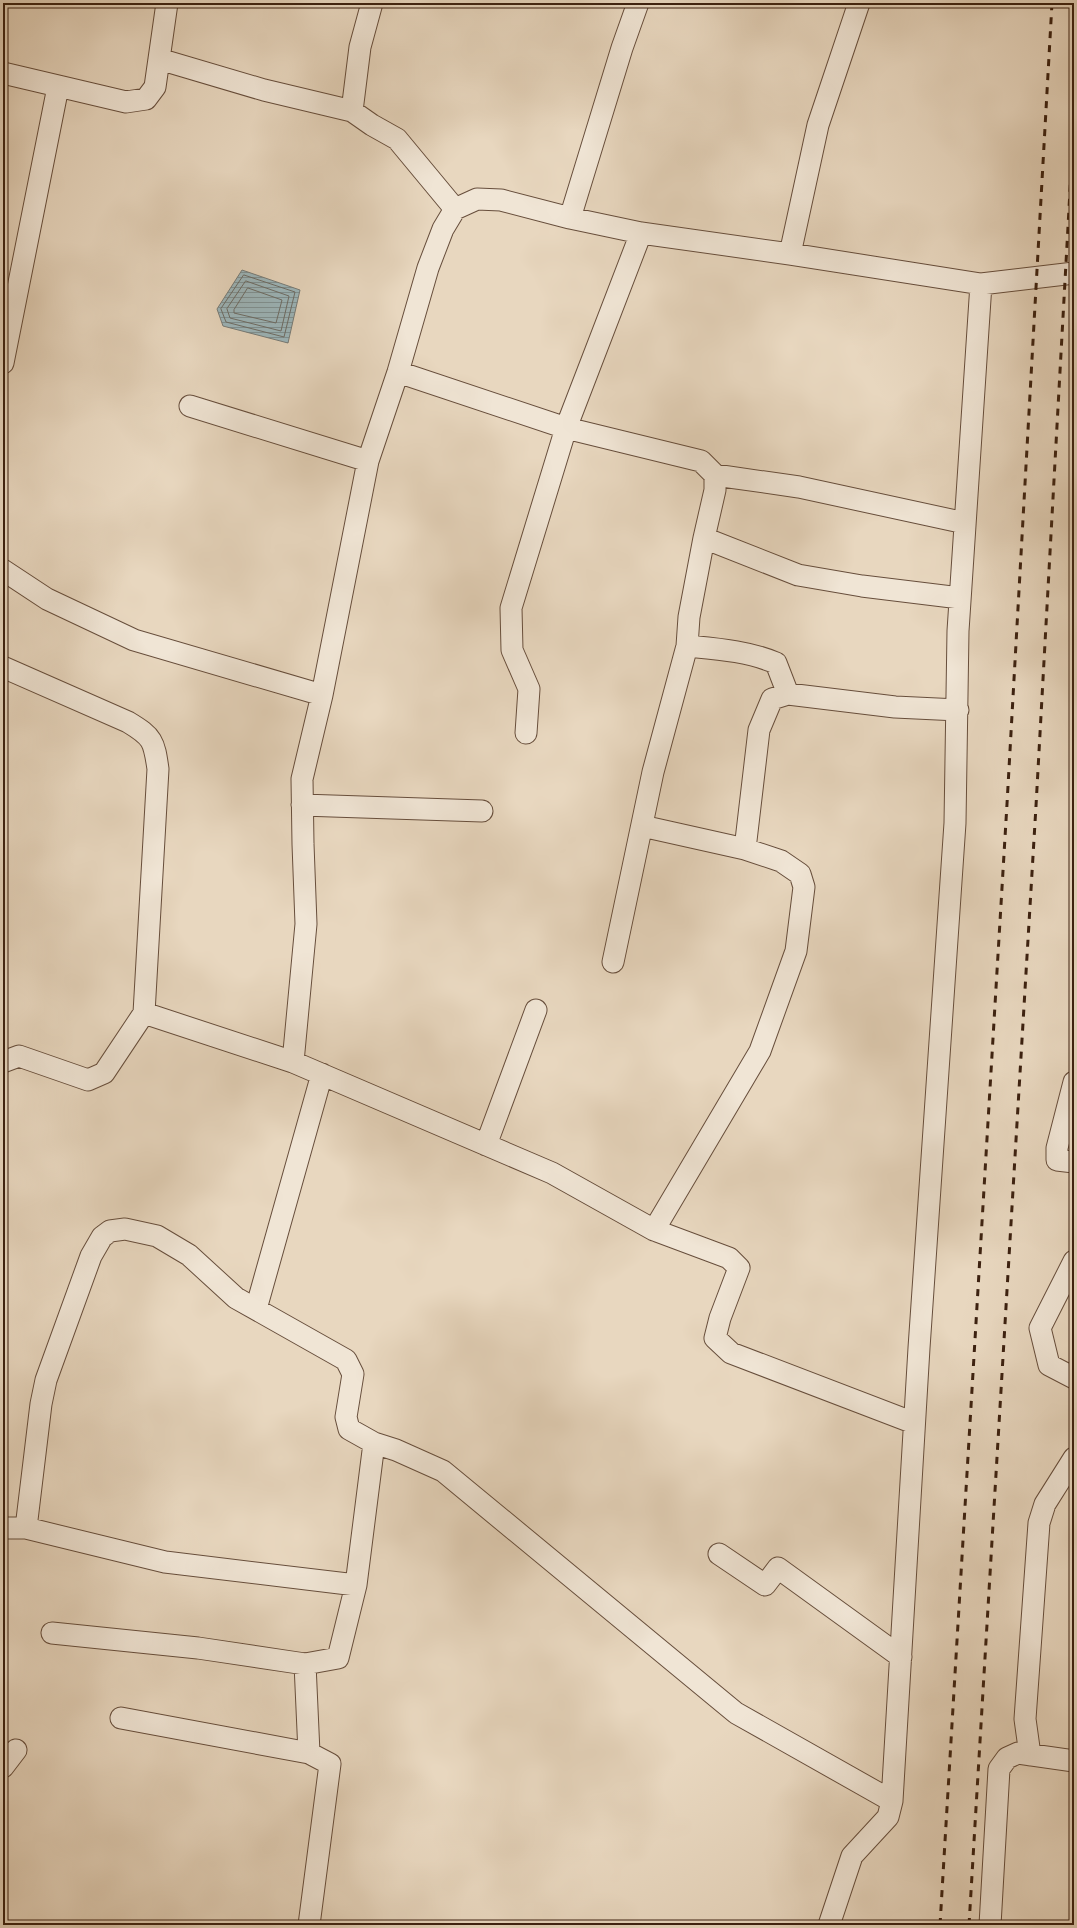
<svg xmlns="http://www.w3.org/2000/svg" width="1077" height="1928" font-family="'Libre Caslon Text',serif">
<defs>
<pattern id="water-rules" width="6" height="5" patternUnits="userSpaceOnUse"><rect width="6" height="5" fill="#9cb7bd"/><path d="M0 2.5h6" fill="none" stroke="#809498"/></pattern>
</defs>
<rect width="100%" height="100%" fill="#e8d7bf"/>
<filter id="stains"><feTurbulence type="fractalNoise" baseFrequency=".005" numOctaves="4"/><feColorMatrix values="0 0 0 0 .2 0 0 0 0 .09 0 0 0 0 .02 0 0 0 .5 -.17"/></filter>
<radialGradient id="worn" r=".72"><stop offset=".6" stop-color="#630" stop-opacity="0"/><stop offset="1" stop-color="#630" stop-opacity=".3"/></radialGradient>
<!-- water -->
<path fill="url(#water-rules)" stroke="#767b78" d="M242,270L300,290L288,343L223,326L217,309Z"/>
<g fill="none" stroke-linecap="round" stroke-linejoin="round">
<!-- shore -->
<path stroke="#6c6c66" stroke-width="1" d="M244,275L295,292L284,337L226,322L221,309Z
M246,281L289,296L281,331L230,318L227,309Z
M248,288L282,300L276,323L234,313V310Z"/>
<!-- minor casing -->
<g stroke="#674e3c" stroke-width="23">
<path id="minor" d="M159,59L264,90L352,111L372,125L397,139L455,209
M3,73L126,102L146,99L155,87L167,3
M352,111L360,47L372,3
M570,218L622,48L638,3
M790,254L818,125L859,3
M3,363L58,87
M398,372L566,428L701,461L715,475V490L704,538L689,617L687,646L653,772L613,962
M190,406L368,461
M715,475L799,487L965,523
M704,538L798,575L862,586L960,598
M3,570L47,599L134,640L322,695
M687,646C718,649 748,651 776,663L788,694
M3,667L128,722C153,737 154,741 158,769L144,1013
M526,733L529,689L512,650L511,608L566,428L641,233
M302,805L482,811
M642,826L745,849L781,861L800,874L804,887L796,951L760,1051L654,1230
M745,849L759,730L772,699L788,694L895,707L958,710
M3,1062L19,1056L88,1080L104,1073L144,1013L293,1062L552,1173L654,1230L729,1258L739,1268L720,1318L715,1338L731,1353L914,1423
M293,1062L306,924L303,844L302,779L322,695L368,461L398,372L428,268L443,229L455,209L477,199L501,200L570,218L641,233L790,254L981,284L1074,273
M1074,1082L1057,1148V1160L1074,1162
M486,1145L536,1010
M1074,1261L1040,1328L1049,1365L1074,1378
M256,1309L322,1074
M3,1528H26L165,1562L356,1585
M26,1528L41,1404L46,1380L91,1256L102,1237L110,1231L125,1229L157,1236L189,1255L236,1298L346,1360L353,1374L346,1417L349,1429L374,1443
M719,1554L765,1585L778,1568L901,1657
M52,1633L198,1648L305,1664
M121,1718L309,1753L330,1764L309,1925
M309,1753L305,1664L338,1658L356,1585L374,1443L396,1450L443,1471L736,1713L892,1801L919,1348L955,823L958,631L981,284
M1030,1755L1025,1719L1039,1523L1045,1504L1074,1458
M3,1767L16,1750
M829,1925L852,1856L888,1817L892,1801
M990,1925L999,1769L1007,1758L1018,1753L1074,1761"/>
</g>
<!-- minor -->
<use href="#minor" stroke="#f0e5d5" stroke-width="21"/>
<!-- rail -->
<path stroke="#3c2110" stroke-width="3" stroke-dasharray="7 7" stroke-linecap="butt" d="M940,1925L1007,804L1052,3
M969,1925L1036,806L1074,118"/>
</g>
<!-- margin -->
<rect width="1077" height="1928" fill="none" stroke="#e8d7bf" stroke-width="16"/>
<rect x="4" y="4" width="1069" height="1920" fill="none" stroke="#3c2110" stroke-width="2"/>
<rect x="8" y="8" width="1061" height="1912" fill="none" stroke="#3c2110"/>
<rect width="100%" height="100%" filter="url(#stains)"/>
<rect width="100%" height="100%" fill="url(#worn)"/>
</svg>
